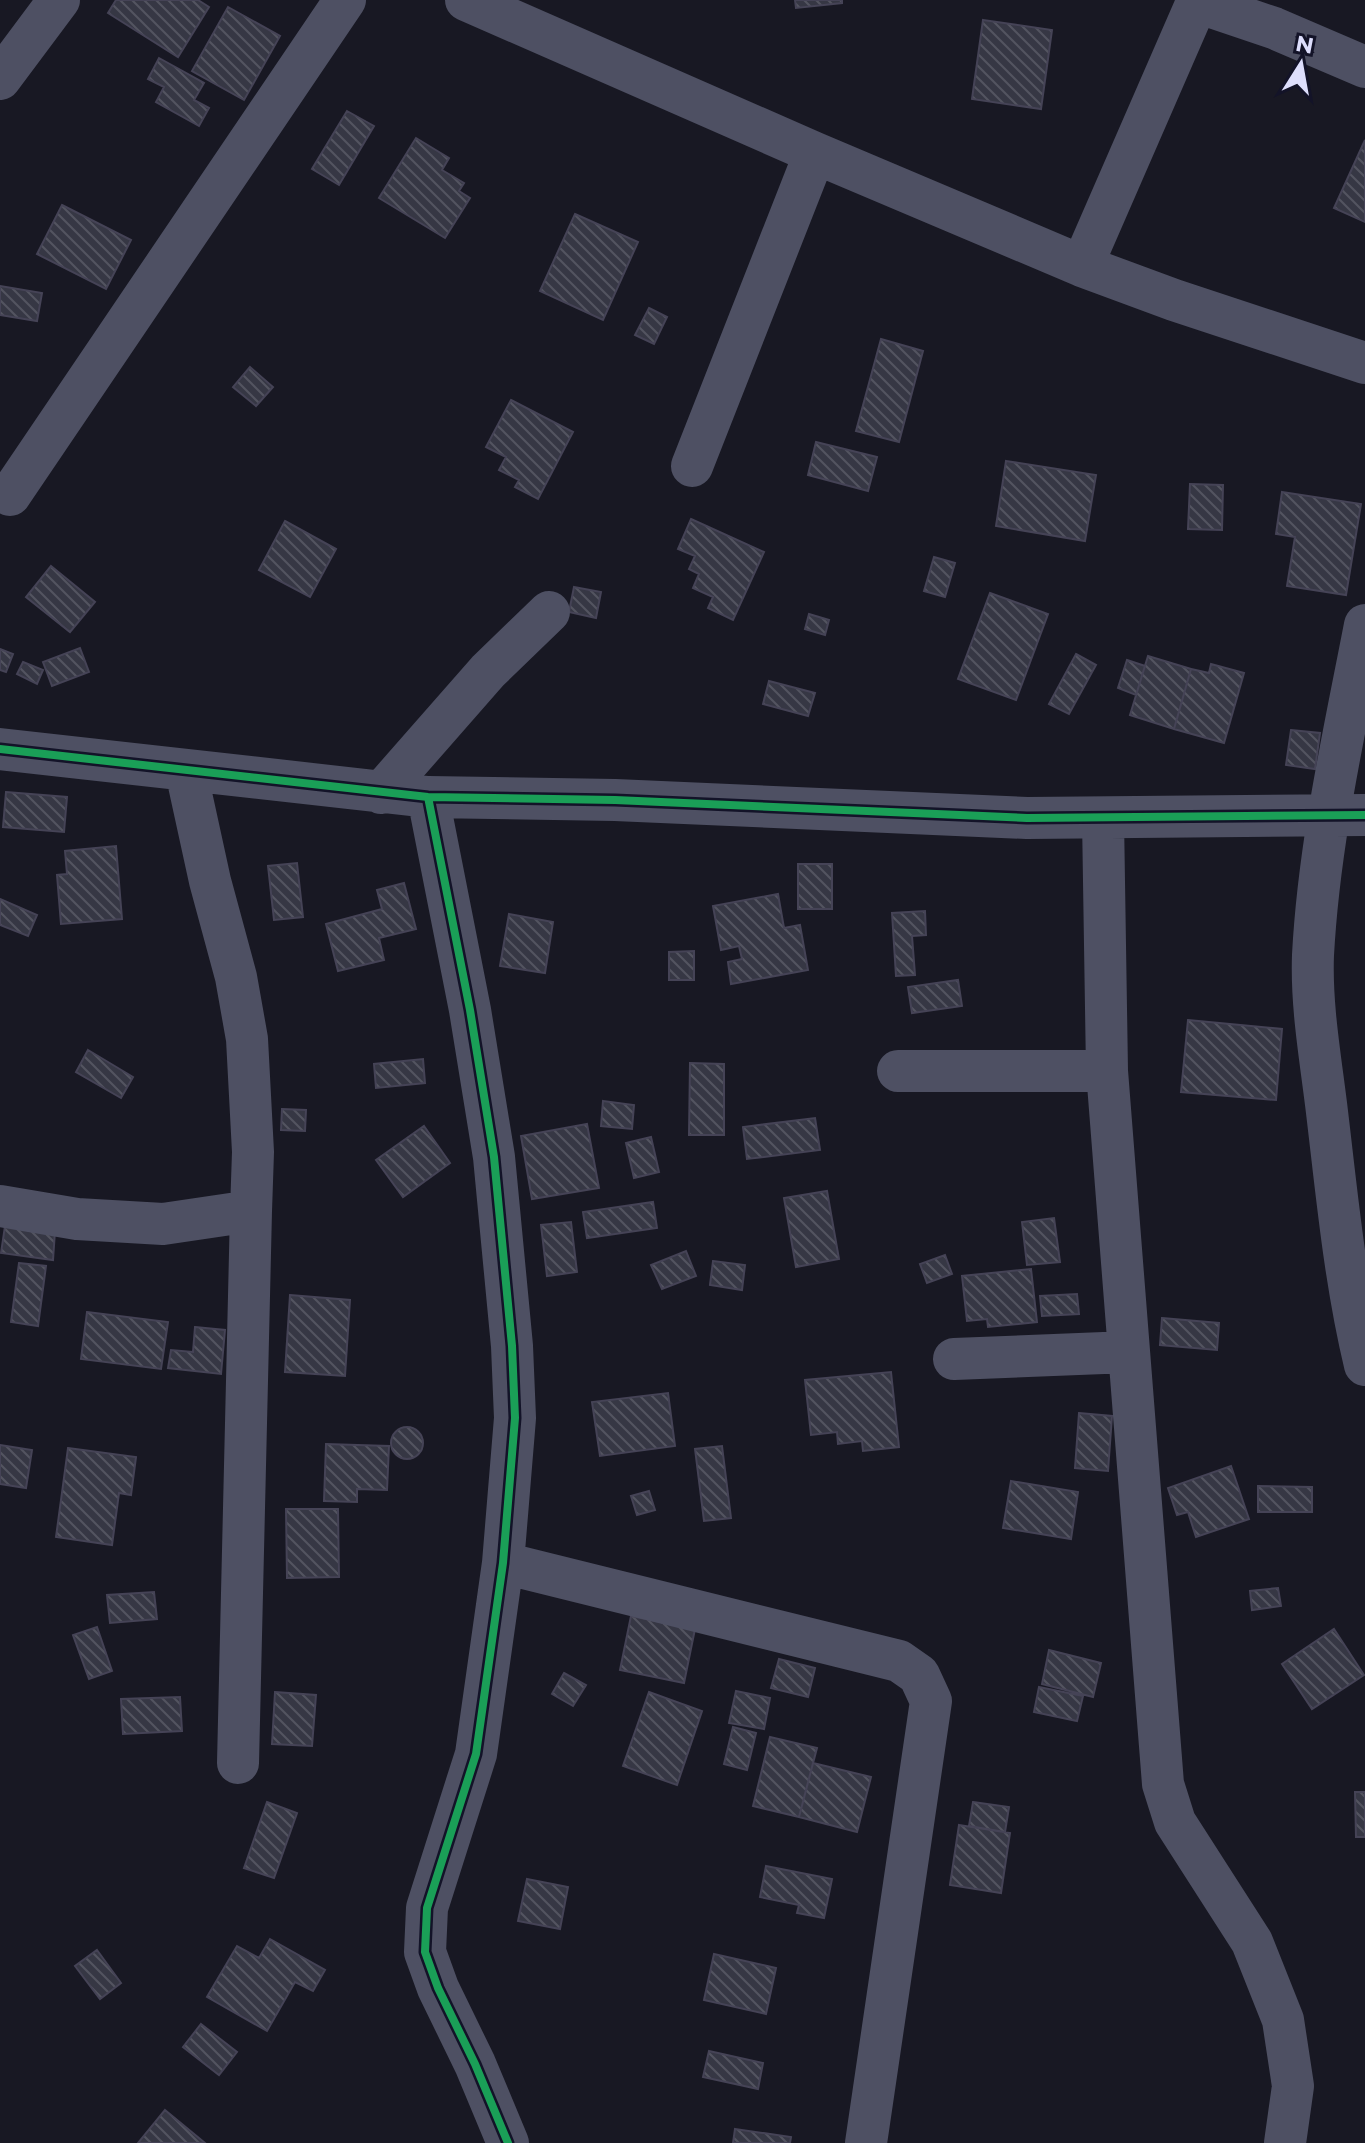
<svg xmlns="http://www.w3.org/2000/svg" width="1365" height="2143" font-family="Montserrat,sans-serif">
<defs>
<pattern id="building-back-hatch" width="6" height="6" patternUnits="userSpaceOnUse" patternTransform="scale(2)"><rect width="6" height="6" fill="#363744"/><path d="M-1 5l2 2M0 0l6 6M5-1l2 2" fill="none" stroke="#535460"/></pattern>
</defs>
<rect width="100%" height="100%" fill="#181823"/>
<!-- building -->
<path fill="url(#building-back-hatch)" stroke="#454356" stroke-width="2" d="M116,0H198L209,7L178,57L108,13Z
M795,0H842V3L796,8Z
M228,7L280,36L244,100L192,71Z
M983,20L1052,30L1041,109L972,99Z
M159,58L204,83L194,100L209,108L199,126L156,102L164,87L148,79Z
M347,111L374,126L339,185L312,169Z
M416,138L449,158L442,170L464,183L459,191L470,198L445,238L379,198Z
M1365,140V222L1334,208Z
M62,205L131,240L106,289L37,254Z
M575,214L638,242L603,320L540,291Z
M0,286L42,293L37,321L0,315Z
M649,308L667,317L654,344L635,335Z
M881,339L923,351L899,442L856,431Z
M250,367L273,387L256,406L233,387Z
M511,400L573,432L538,499L515,487L519,480L499,470L506,457L486,447Z
M816,442L877,457L868,491L808,475Z
M1006,461L1096,475L1085,541L996,526Z
M1190,484L1223,485L1222,530L1188,529Z
M1282,492L1361,504L1346,595L1287,586L1295,537L1276,534Z
M691,519L764,552L733,620L708,608L713,597L693,588L699,574L689,569L695,556L678,549Z
M285,521L336,549L310,597L259,570Z
M934,557L955,563L945,597L924,591Z
M51,566L95,602L70,632L26,597Z
M574,587L601,592L596,618L569,612Z
M990,593L1048,614L1016,700L958,679Z
M809,614L829,620L825,635L805,629Z
M80,648L89,672L52,686L43,662Z
M0,649L13,654L6,672L0,670Z
M1076,654L1096,665L1069,714L1049,704Z
M1148,656L1191,669L1174,729L1130,715Z
M1127,660L1145,666L1136,695L1118,688Z
M23,662L43,670L37,684L17,674Z
M1211,664L1244,673L1224,743L1174,729L1191,669L1209,673Z
M769,681L815,693L808,716L763,704Z
M1291,730L1320,733L1315,769L1286,765Z
M6,792L67,797L64,832L3,827Z
M116,846L122,919L61,924L57,875L67,874L65,851Z
M297,863L303,917L274,920L268,866Z
M798,864H832V909H798Z
M404,883L416,929L379,938L384,960L338,971L326,924L382,909L377,890Z
M778,894L784,928L800,925L808,970L731,984L728,962L742,959L739,946L721,950L713,906Z
M0,899L37,915L28,936L0,925Z
M925,911L926,935L912,936L915,975L896,976L892,913Z
M509,914L553,922L545,973L500,966Z
M694,951V980H669V952Z
M958,980L962,1006L912,1013L908,987Z
M1188,1020L1282,1029L1276,1100L1181,1092Z
M88,1050L133,1077L121,1098L76,1072Z
M423,1059L425,1083L376,1088L374,1064Z
M690,1063L724,1064V1135H689Z
M603,1101L634,1105L632,1129L601,1126Z
M282,1109L306,1110L305,1131L281,1130Z
M815,1118L820,1150L747,1159L743,1127Z
M587,1124L599,1188L532,1199L521,1136Z
M424,1126L450,1163L403,1197L376,1160Z
M651,1137L659,1172L634,1178L626,1143Z
M827,1191L839,1259L796,1267L784,1198Z
M653,1202L657,1228L587,1238L583,1212Z
M1054,1218L1060,1262L1027,1265L1022,1222Z
M571,1222L577,1272L547,1276L541,1225Z
M5,1226L55,1231L53,1260L1,1253Z
M686,1251L696,1276L662,1289L651,1265Z
M945,1255L952,1274L927,1283L920,1264Z
M713,1261L745,1265L742,1290L710,1285Z
M19,1263L46,1266L38,1326L11,1322Z
M1031,1269L1037,1322L988,1327L987,1319L967,1321L962,1276Z
M1077,1294L1079,1314L1042,1316L1040,1296Z
M290,1295L350,1300L345,1376L285,1372Z
M87,1312L168,1322L161,1369L81,1359Z
M1162,1318L1219,1323L1217,1350L1160,1345Z
M195,1327L225,1330L221,1374L168,1368L171,1350L193,1352Z
M891,1372L899,1447L863,1451L862,1441L838,1444L837,1432L811,1435L805,1380Z
M668,1393L675,1446L600,1456L592,1402Z
M1079,1413L1112,1416L1108,1471L1075,1468Z
M391 1443a16 16 0 1 1 32 0a16 16 0 1 1-32 0Z
M326,1444L389,1446L387,1490L357,1489V1502L324,1501Z
M0,1445L32,1450L26,1488L0,1484Z
M722,1446L731,1518L704,1521L695,1449Z
M68,1448L136,1457L131,1495L119,1493L112,1545L56,1537Z
M1231,1466L1249,1519L1196,1537L1188,1512L1177,1515L1168,1488Z
M1011,1481L1078,1492L1071,1539L1003,1528Z
M1258,1486L1312,1487V1512H1258Z
M649,1491L655,1510L637,1515L631,1496Z
M286,1509H338L339,1577L287,1578Z
M1278,1588L1281,1606L1252,1610L1250,1591Z
M154,1592L157,1619L110,1623L107,1595Z
M631,1616L695,1629L684,1683L620,1670Z
M97,1627L112,1671L89,1679L73,1635Z
M1334,1629L1364,1675L1312,1709L1282,1664Z
M1049,1650L1101,1663L1093,1697L1042,1684Z
M779,1659L815,1668L808,1697L771,1688Z
M564,1673L586,1685L573,1706L552,1694Z
M1039,1687L1083,1696L1077,1721L1034,1712Z
M736,1691L770,1698L764,1729L729,1723Z
M275,1692L316,1695L312,1746L272,1744Z
M649,1692L702,1711L677,1785L623,1766Z
M180,1697L182,1731L123,1734L121,1699Z
M733,1727L756,1733L747,1770L724,1764Z
M770,1737L817,1748L799,1817L753,1806Z
M813,1763L871,1777L857,1832L799,1817Z
M1355,1792H1365V1837H1356Z
M267,1802L297,1813L274,1878L244,1868Z
M973,1802L1009,1807L1005,1832L969,1826Z
M959,1825L1010,1833L1001,1893L950,1885Z
M766,1866L832,1879L824,1918L797,1913L799,1905L760,1897Z
M527,1879L568,1887L560,1929L518,1921Z
M270,1939L325,1970L313,1991L295,1982L267,2031L207,1997L237,1946L259,1958Z
M97,1950L121,1983L100,1999L75,1966Z
M714,1954L776,1968L766,2014L704,2000Z
M201,2024L237,2052L219,2075L183,2047Z
M709,2051L763,2063L758,2089L703,2077Z
M165,2110L205,2143H138Z
M735,2129L791,2137L790,2143H733Z"/>
<g fill="none" stroke-linecap="round" stroke-linejoin="round">
<!-- minor -->
<path stroke="#4e5063" stroke-width="42" d="M466,0L815,153L1082,266L1197,2L1274,28L1365,67
M0,79L59,0
M1082,266L1174,300L1365,363
M692,466L815,153
M10,495L345,0
M1365,625C1344,734 1319,843 1313,955C1311,1007 1321,1061 1327,1112C1337,1196 1345,1282 1365,1365
M0,749L428,797L615,800L1027,818L1365,815
M381,793L488,671L549,612
M428,797L470,1010L494,1157L512,1346L515,1418L503,1563L476,1754L427,1908L425,1952L438,1988L475,2064L508,2143
M1103,818L1107,1071L1163,1784L1175,1822L1252,1942L1283,2020L1293,2086L1285,2143
M898,1071H1107
M0,1206L77,1219L163,1224L251,1211L253,1152L247,1039L236,977L210,881L186,771
M954,1359L1129,1352
M503,1563L899,1661L919,1675L931,1701L866,2143
M238,1763L251,1211"/>
<!-- cycleway casing -->
<g stroke="#131328" stroke-width="13">
<path id="cycleway" d="M0,749L428,797L615,800L1027,818L1365,815
M428,797L470,1010L494,1157L512,1346L515,1418L503,1563L476,1754L427,1908L425,1952L438,1988L475,2064L508,2143"/>
</g>
<!-- cycleway -->
<use href="#cycleway" stroke="#1a9f57" stroke-width="8"/>
</g>
<!-- north arrow -->
<g transform="translate(1301 64) rotate(11)" stroke="#131328" stroke-width="6" paint-order="stroke">
<path d="M0-6L14 30L0 20L-14 30Z" fill="#dddefc"/>
<text y="-12" font-size="22" font-weight="bold" text-anchor="middle" fill="#dddefc">N</text>
</g>
</svg>
